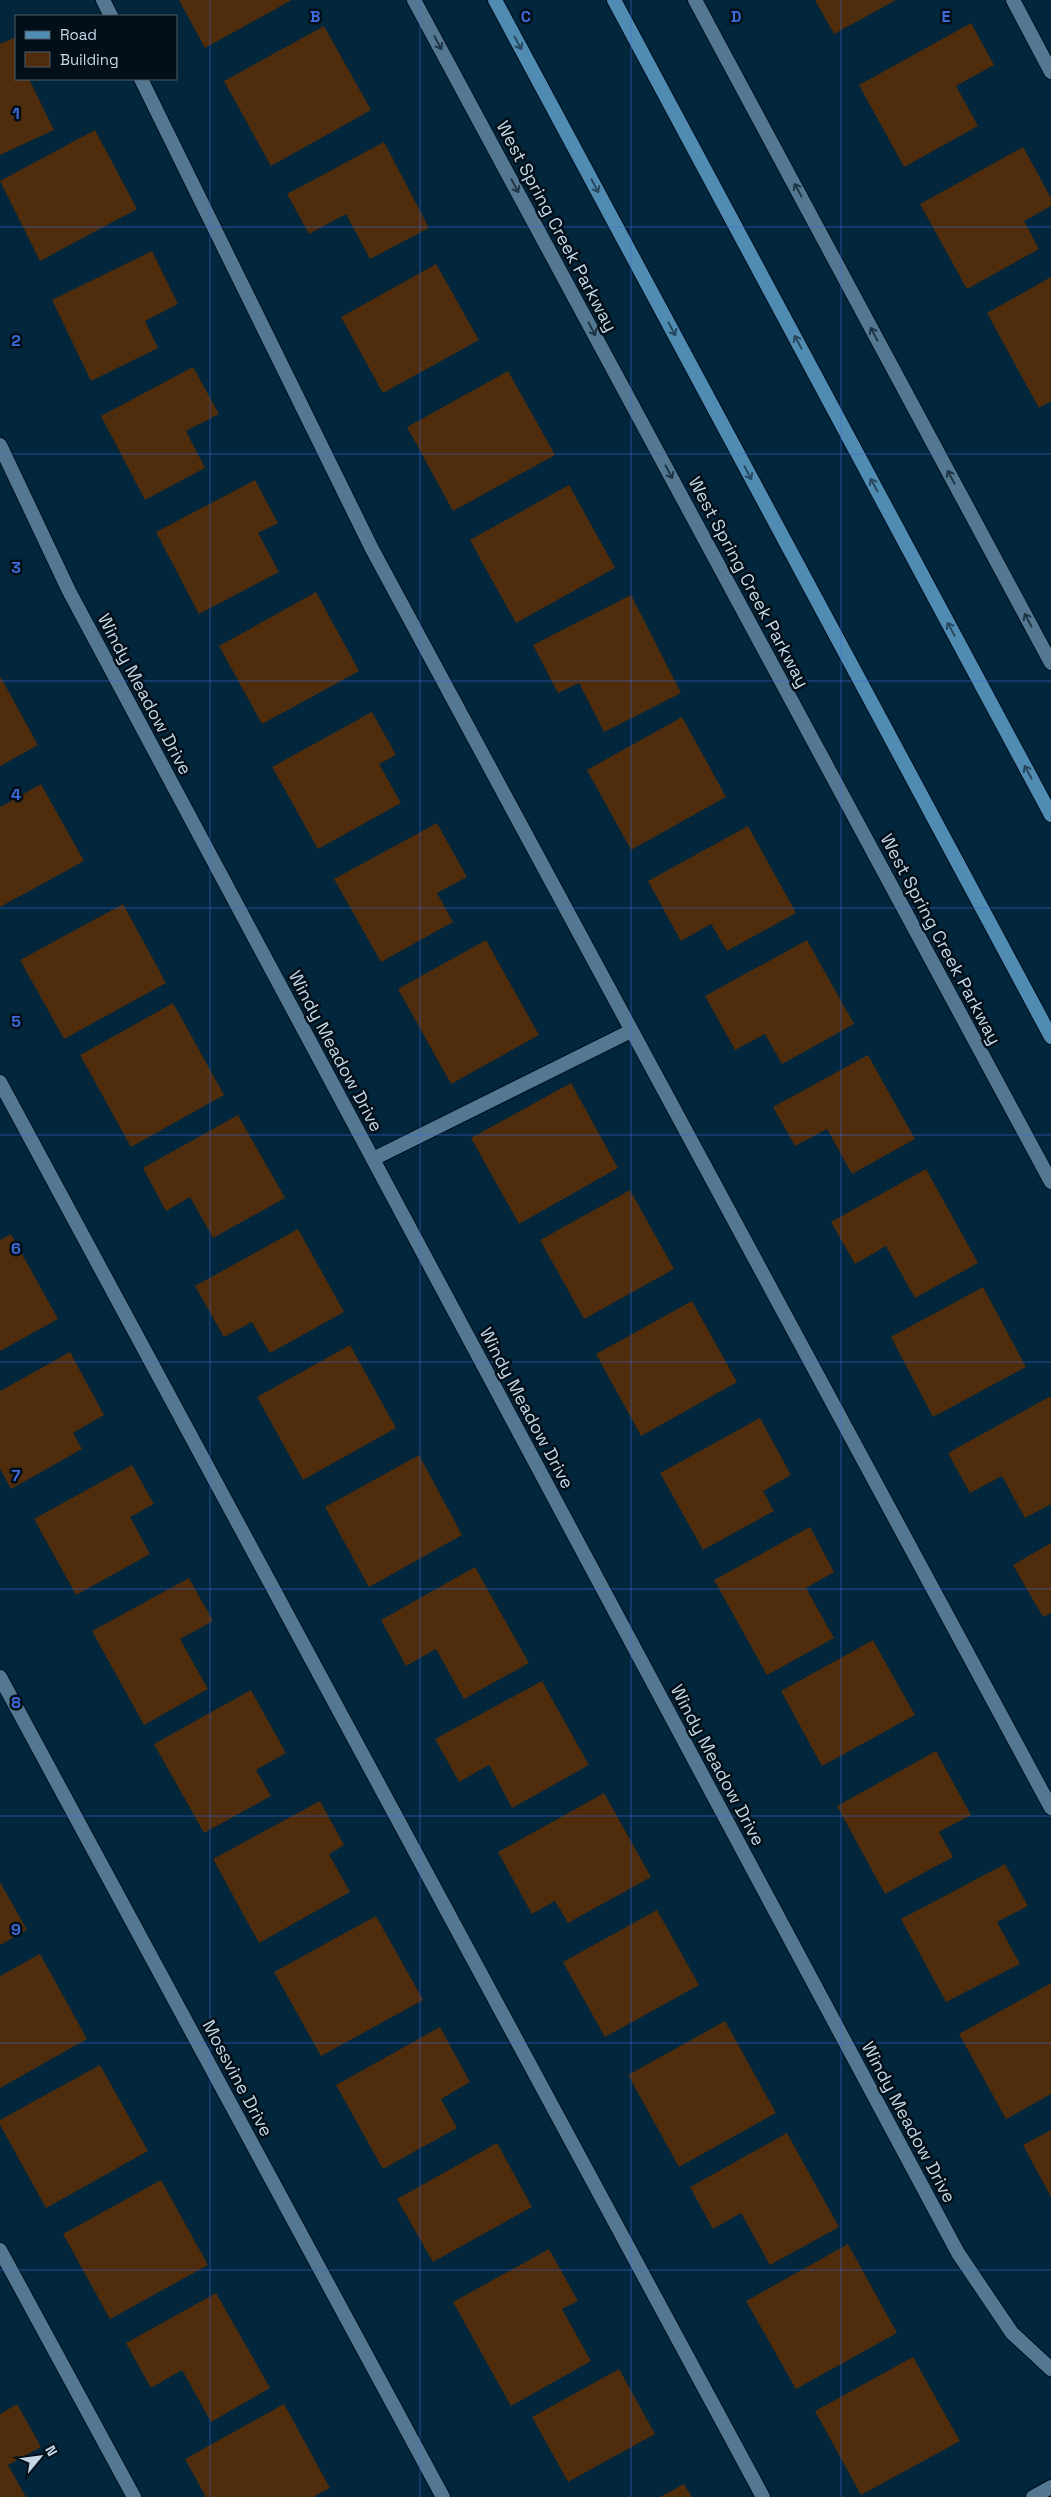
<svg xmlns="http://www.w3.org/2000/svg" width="1051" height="2497" font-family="'Space Grotesk',sans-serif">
<rect width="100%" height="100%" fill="#02273d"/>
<!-- building -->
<path fill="#4e2c0c" d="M179,0H292L205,48Z
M815,0H896L834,34Z
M971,23L994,65L956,86L978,126L904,167L859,85Z
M324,26L371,110L271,166L224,81Z
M16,37V79H29L54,130L0,155V44Z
M95,130L137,209L40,261L0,181Z
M384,142L429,228L370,259L346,214L309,234L287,194Z
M1023,147L1051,198V206L1024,221L1039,249L967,289L920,204Z
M152,251L178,304L145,321L158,348L91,381L52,300Z
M436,264L479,340L383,393L341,317Z
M1051,277V401L1039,408L987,313Z
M193,367L219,414L186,431L205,468L145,500L101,416Z
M508,371L555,455L453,511L407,427Z
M255,480L278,523L258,533L279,572L199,614L156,532Z
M569,485L615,568L516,623L470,540Z
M316,592L359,671L262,724L219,646Z
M631,595L681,693L604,732L579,683L558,693L533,645Z
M0,676L38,745L0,766Z
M372,712L396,755L379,764L401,803L318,849L272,767Z
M682,717L726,797L631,850L587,770Z
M41,784L84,861L0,907V807Z
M437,823L467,877L437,893L453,922L381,962L334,879Z
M748,826L796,913L727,951L711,924L681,941L648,881Z
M123,904L166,983L64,1039L20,960Z
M486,940L539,1035L451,1084L398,989Z
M807,940L854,1024L782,1064L765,1034L735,1050L705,996Z
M173,1003L224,1095L131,1147L80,1055Z
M868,1055L915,1139L852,1174L827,1129L795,1146L773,1107Z
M571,1083L618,1168L519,1224L471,1138Z
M238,1115L285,1198L213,1238L190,1197L166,1211L143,1168Z
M926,1169L978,1263L915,1298L886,1246L855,1264L831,1222Z
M630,1190L674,1269L584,1319L540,1240Z
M298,1229L344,1312L270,1353L252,1322L224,1337L195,1286Z
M11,1234L58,1319L0,1351V1240Z
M983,1287L1026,1367L933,1417L891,1337Z
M692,1301L737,1382L641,1436L596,1354Z
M350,1345L396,1428L303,1480L257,1397Z
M70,1352L104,1415L73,1433L82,1449L11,1489L0,1469V1391Z
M1051,1396V1504L1025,1518L1002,1476L970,1493L948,1453Z
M760,1418L791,1475L763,1491L774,1511L703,1550L660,1473Z
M419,1455L462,1535L369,1587L325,1507Z
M132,1465L154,1504L130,1517L150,1554L76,1595L34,1519Z
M810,1527L834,1572L806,1588L834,1638L767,1675L714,1580Z
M1051,1543V1613L1043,1617L1013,1565Z
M475,1567L529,1663L464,1699L436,1649L406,1666L381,1620Z
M189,1578L213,1621L180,1639L208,1689L144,1725L92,1631Z
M873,1640L915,1715L822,1766L781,1691Z
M542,1681L589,1765L512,1808L489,1765L459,1782L435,1739Z
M251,1690L286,1753L256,1770L271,1796L204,1833L154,1744Z
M936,1751L971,1815L939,1832L953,1857L885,1894L837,1806Z
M604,1793L651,1877L568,1923L555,1901L532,1914L498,1852Z
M320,1801L344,1845L329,1854L350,1892L259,1943L213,1859Z
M1005,1864L1028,1906L997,1922L1020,1964L946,2002L901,1919Z
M0,1882L27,1930L0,1945Z
M657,1910L699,1985L605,2037L563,1962Z
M376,1916L423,2000L321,2056L274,1972Z
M40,1954L87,2039L0,2088V1976Z
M1051,1983V2094L1006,2119L959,2034Z
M725,2021L776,2113L679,2167L628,2075Z
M440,2027L470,2082L441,2099L457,2128L383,2169L336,2085Z
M100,2065L148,2151L46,2208L0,2125V2120Z
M1051,2130V2197L1023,2145Z
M787,2133L839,2227L770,2265L741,2213L713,2229L690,2187Z
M497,2143L532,2207L433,2262L397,2199Z
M161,2180L208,2265L110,2319L63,2234Z
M848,2244L897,2333L796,2389L746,2301Z
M549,2249L578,2301L562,2309L591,2361L511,2406L453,2302Z
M216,2293L270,2388L211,2422L182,2370L151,2388L126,2343Z
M913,2357L960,2441L861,2495L815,2411Z
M619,2369L655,2434L568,2482L532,2417Z
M17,2404L41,2447L8,2465L26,2497H0V2414Z
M284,2404L330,2488L313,2497H206L185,2459Z
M684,2484L692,2497H660Z"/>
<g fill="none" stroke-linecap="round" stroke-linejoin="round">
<!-- service casing -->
<g stroke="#000f1f" stroke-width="16">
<path id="service" d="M103,0L111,16
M1013,0L1051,72
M141,79L372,549L1051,1808
M0,1082L763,2497
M373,1159L631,1031
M0,2250L134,2497"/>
</g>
<!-- minor casing -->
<g stroke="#000f1f" stroke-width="16">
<path id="minor" d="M414,0L1051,1182
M695,0L1051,663
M0,445L69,591L958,2253L1012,2333L1051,2369
M0,1677L443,2497
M1033,2497L1051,2487"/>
</g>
<!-- primary casing -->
<g stroke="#000f1f" stroke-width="16">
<path id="primary" d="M495,0L1051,1037
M614,0L1051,815"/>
</g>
<!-- service -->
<use href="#service" stroke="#547891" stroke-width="14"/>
<!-- minor -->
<use href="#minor" stroke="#547891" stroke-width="14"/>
<!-- primary -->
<use href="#primary" stroke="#508bb1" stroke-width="14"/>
</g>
<!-- one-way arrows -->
<defs><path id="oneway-shaft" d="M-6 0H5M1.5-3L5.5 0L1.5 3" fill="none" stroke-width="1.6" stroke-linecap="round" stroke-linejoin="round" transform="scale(1.25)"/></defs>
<g stroke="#1f3442">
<use href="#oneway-shaft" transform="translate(438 43) rotate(62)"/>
<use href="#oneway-shaft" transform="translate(515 186) rotate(62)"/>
<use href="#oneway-shaft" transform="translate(798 190) rotate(-118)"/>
<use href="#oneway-shaft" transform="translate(592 329) rotate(62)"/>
<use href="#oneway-shaft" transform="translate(874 334) rotate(-118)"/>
<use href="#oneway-shaft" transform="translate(669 472) rotate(62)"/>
<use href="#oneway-shaft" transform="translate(951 477) rotate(-118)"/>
<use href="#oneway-shaft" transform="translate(1028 620) rotate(-118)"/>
</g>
<g stroke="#26475d">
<use href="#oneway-shaft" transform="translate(518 43) rotate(62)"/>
<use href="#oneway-shaft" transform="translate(595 186) rotate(62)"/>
<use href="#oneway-shaft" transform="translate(672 329) rotate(62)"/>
<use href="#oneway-shaft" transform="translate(798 342) rotate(-118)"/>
<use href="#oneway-shaft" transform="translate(748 473) rotate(62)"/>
<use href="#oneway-shaft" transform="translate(874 485) rotate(-118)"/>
<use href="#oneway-shaft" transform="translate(951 629) rotate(-118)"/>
<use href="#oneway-shaft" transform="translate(1028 772) rotate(-118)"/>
</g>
<!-- grid -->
<path fill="none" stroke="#3f6adb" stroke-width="1" stroke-opacity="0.55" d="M210,0V2497M420,0V2497M631,0V2497M841,0V2497M0,227H1051M0,454H1051M0,681H1051M0,908H1051M0,1135H1051M0,1362H1051M0,1589H1051M0,1816H1051M0,2043H1051M0,2270H1051"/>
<g text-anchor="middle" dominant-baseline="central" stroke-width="5" stroke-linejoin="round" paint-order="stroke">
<!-- street labels -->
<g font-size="18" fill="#c5d8e6" stroke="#030f18">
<text transform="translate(557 226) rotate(62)">West Spring Creek Parkway</text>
<text transform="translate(749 582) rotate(62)">West Spring Creek Parkway</text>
<text transform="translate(145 694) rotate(62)">Windy Meadow Drive</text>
<text transform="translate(941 939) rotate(62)">West Spring Creek Parkway</text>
<text transform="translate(336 1051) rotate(62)">Windy Meadow Drive</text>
<text transform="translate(527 1408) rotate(62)">Windy Meadow Drive</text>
<text transform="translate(718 1765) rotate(62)">Windy Meadow Drive</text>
<text transform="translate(238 2078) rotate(62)">Mossvine Drive</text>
<text transform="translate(909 2122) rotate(62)">Windy Meadow Drive</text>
</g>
</g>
<g font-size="16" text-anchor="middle" font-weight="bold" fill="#3f6adb" stroke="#030f18" stroke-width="5" stroke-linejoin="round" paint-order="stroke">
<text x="315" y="22">B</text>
<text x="526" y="22">C</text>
<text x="736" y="22">D</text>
<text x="946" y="22">E</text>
<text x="16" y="119">1</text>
<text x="16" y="346">2</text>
<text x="16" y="573">3</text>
<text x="16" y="800">4</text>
<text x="16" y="1027">5</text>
<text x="16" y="1254">6</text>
<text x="16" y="1481">7</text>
<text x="16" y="1708">8</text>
<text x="16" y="1935">9</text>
</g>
<!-- legend -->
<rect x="15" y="15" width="162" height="65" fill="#030f18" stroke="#515f6a"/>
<rect x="25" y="31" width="25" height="8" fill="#508bb1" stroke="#515f6a"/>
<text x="60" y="40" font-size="15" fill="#c5d8e6">Road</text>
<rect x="25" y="52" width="25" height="15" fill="#4e2c0c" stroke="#515f6a"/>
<text x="60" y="65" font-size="15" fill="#c5d8e6">Building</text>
<!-- north arrow -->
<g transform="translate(40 2457) rotate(61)" stroke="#030f18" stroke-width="4" paint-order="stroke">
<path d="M0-4L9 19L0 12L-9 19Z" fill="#c5d8e6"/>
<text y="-8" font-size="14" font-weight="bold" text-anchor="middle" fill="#c5d8e6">N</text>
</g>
</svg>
